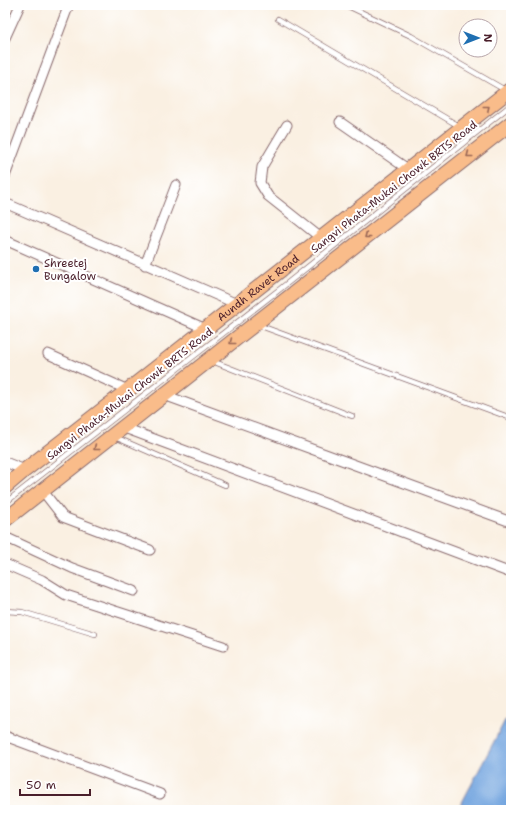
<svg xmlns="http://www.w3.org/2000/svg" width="516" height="815" font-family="'Shantell Sans',sans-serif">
<rect width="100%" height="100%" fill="#fff"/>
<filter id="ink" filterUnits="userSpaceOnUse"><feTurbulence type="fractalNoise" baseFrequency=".025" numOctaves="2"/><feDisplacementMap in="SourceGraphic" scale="8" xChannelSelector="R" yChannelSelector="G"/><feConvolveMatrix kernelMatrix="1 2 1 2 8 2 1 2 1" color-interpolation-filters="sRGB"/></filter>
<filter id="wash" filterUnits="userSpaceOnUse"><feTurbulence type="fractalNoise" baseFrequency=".012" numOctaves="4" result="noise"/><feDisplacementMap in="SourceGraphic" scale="16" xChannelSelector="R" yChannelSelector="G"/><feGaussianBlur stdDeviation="0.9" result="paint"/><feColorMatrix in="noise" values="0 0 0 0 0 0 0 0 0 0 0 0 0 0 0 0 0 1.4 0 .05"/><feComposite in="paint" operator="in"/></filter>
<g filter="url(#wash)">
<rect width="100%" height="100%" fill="#faf0e2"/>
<!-- water -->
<path fill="#73a5df" stroke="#5e6285" d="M511,709V810H458Z"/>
</g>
<g filter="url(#ink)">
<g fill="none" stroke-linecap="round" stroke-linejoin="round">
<!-- lane casing -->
<g stroke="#88686b" stroke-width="6">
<path id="lane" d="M348,6L411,36L505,90
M278,19L459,126
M258,325L511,418
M212,361L352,416
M115,437L225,485
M5,503L280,289L511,105
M5,611L22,612L95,634"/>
</g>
<!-- street casing -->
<g stroke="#88686b" stroke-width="11">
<path id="street" d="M5,38L20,5
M340,122L409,170
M287,125L262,167L260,183L268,196L321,238
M5,176L68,7
M5,203L237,304
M5,240L206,329
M145,265L176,185
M48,354L128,390
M164,395C279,438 396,479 511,522
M122,427L511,573
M5,462L25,470
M42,490L63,517L150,550
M5,537L72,568L134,591
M5,564L42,580L66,595L223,646
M5,736L160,794"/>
</g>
<!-- primary casing -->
<g stroke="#88686b" stroke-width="16">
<g id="primary">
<path id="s1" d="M5,487L25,470L128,390L511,89"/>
<path d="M5,520L511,123"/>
</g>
</g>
<!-- lane -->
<use href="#lane" stroke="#fff" stroke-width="4.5"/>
<!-- street -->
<use href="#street" stroke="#fff" stroke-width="9"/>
<!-- primary -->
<use href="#primary" stroke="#f9bc8a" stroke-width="14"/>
</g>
<!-- one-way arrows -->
<defs><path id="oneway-chevron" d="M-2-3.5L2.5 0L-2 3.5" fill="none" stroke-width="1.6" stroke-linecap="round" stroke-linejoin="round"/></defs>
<g stroke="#996656">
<use href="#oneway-chevron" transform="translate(487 108) rotate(-39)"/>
<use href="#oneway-chevron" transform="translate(469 155) rotate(142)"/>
<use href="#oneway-chevron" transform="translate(367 236) rotate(142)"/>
<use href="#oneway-chevron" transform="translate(232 342) rotate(142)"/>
<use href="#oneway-chevron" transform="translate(96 448) rotate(142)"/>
</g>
</g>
<!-- markers -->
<circle fill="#1f6fb2" stroke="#fff" stroke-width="1.5" cx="36" cy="269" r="4"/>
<g text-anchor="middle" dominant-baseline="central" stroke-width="4" stroke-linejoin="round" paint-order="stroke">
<!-- street labels -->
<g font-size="11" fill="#4a1f2b" stroke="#fff">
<text transform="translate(394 187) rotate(-38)">Sangvi Phata-Mukai Chowk BRTS Road</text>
<text stroke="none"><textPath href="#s1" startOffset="322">Aundh Ravet Road</textPath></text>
<text transform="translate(130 394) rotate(-38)">Sangvi Phata-Mukai Chowk BRTS Road</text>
</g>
<!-- poi labels -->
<g font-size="11" fill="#4a1f2b" stroke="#fff" text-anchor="start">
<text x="44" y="263">Shreetej<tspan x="44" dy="13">Bungalow</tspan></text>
</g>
</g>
<!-- margin -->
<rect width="516" height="815" fill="none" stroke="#fff" stroke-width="20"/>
<!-- north arrow -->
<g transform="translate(478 38) rotate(90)"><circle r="19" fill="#ffffff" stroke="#b7a5aa"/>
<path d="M0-3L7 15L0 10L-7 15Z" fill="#1f6fb2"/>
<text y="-6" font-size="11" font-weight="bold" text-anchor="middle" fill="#4a1f2b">N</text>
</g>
<!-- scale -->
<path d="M20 789v6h70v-6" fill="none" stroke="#4a1f2b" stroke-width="2"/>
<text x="26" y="789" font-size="12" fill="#4a1f2b" stroke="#ffffff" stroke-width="3" paint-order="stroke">50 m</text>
</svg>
